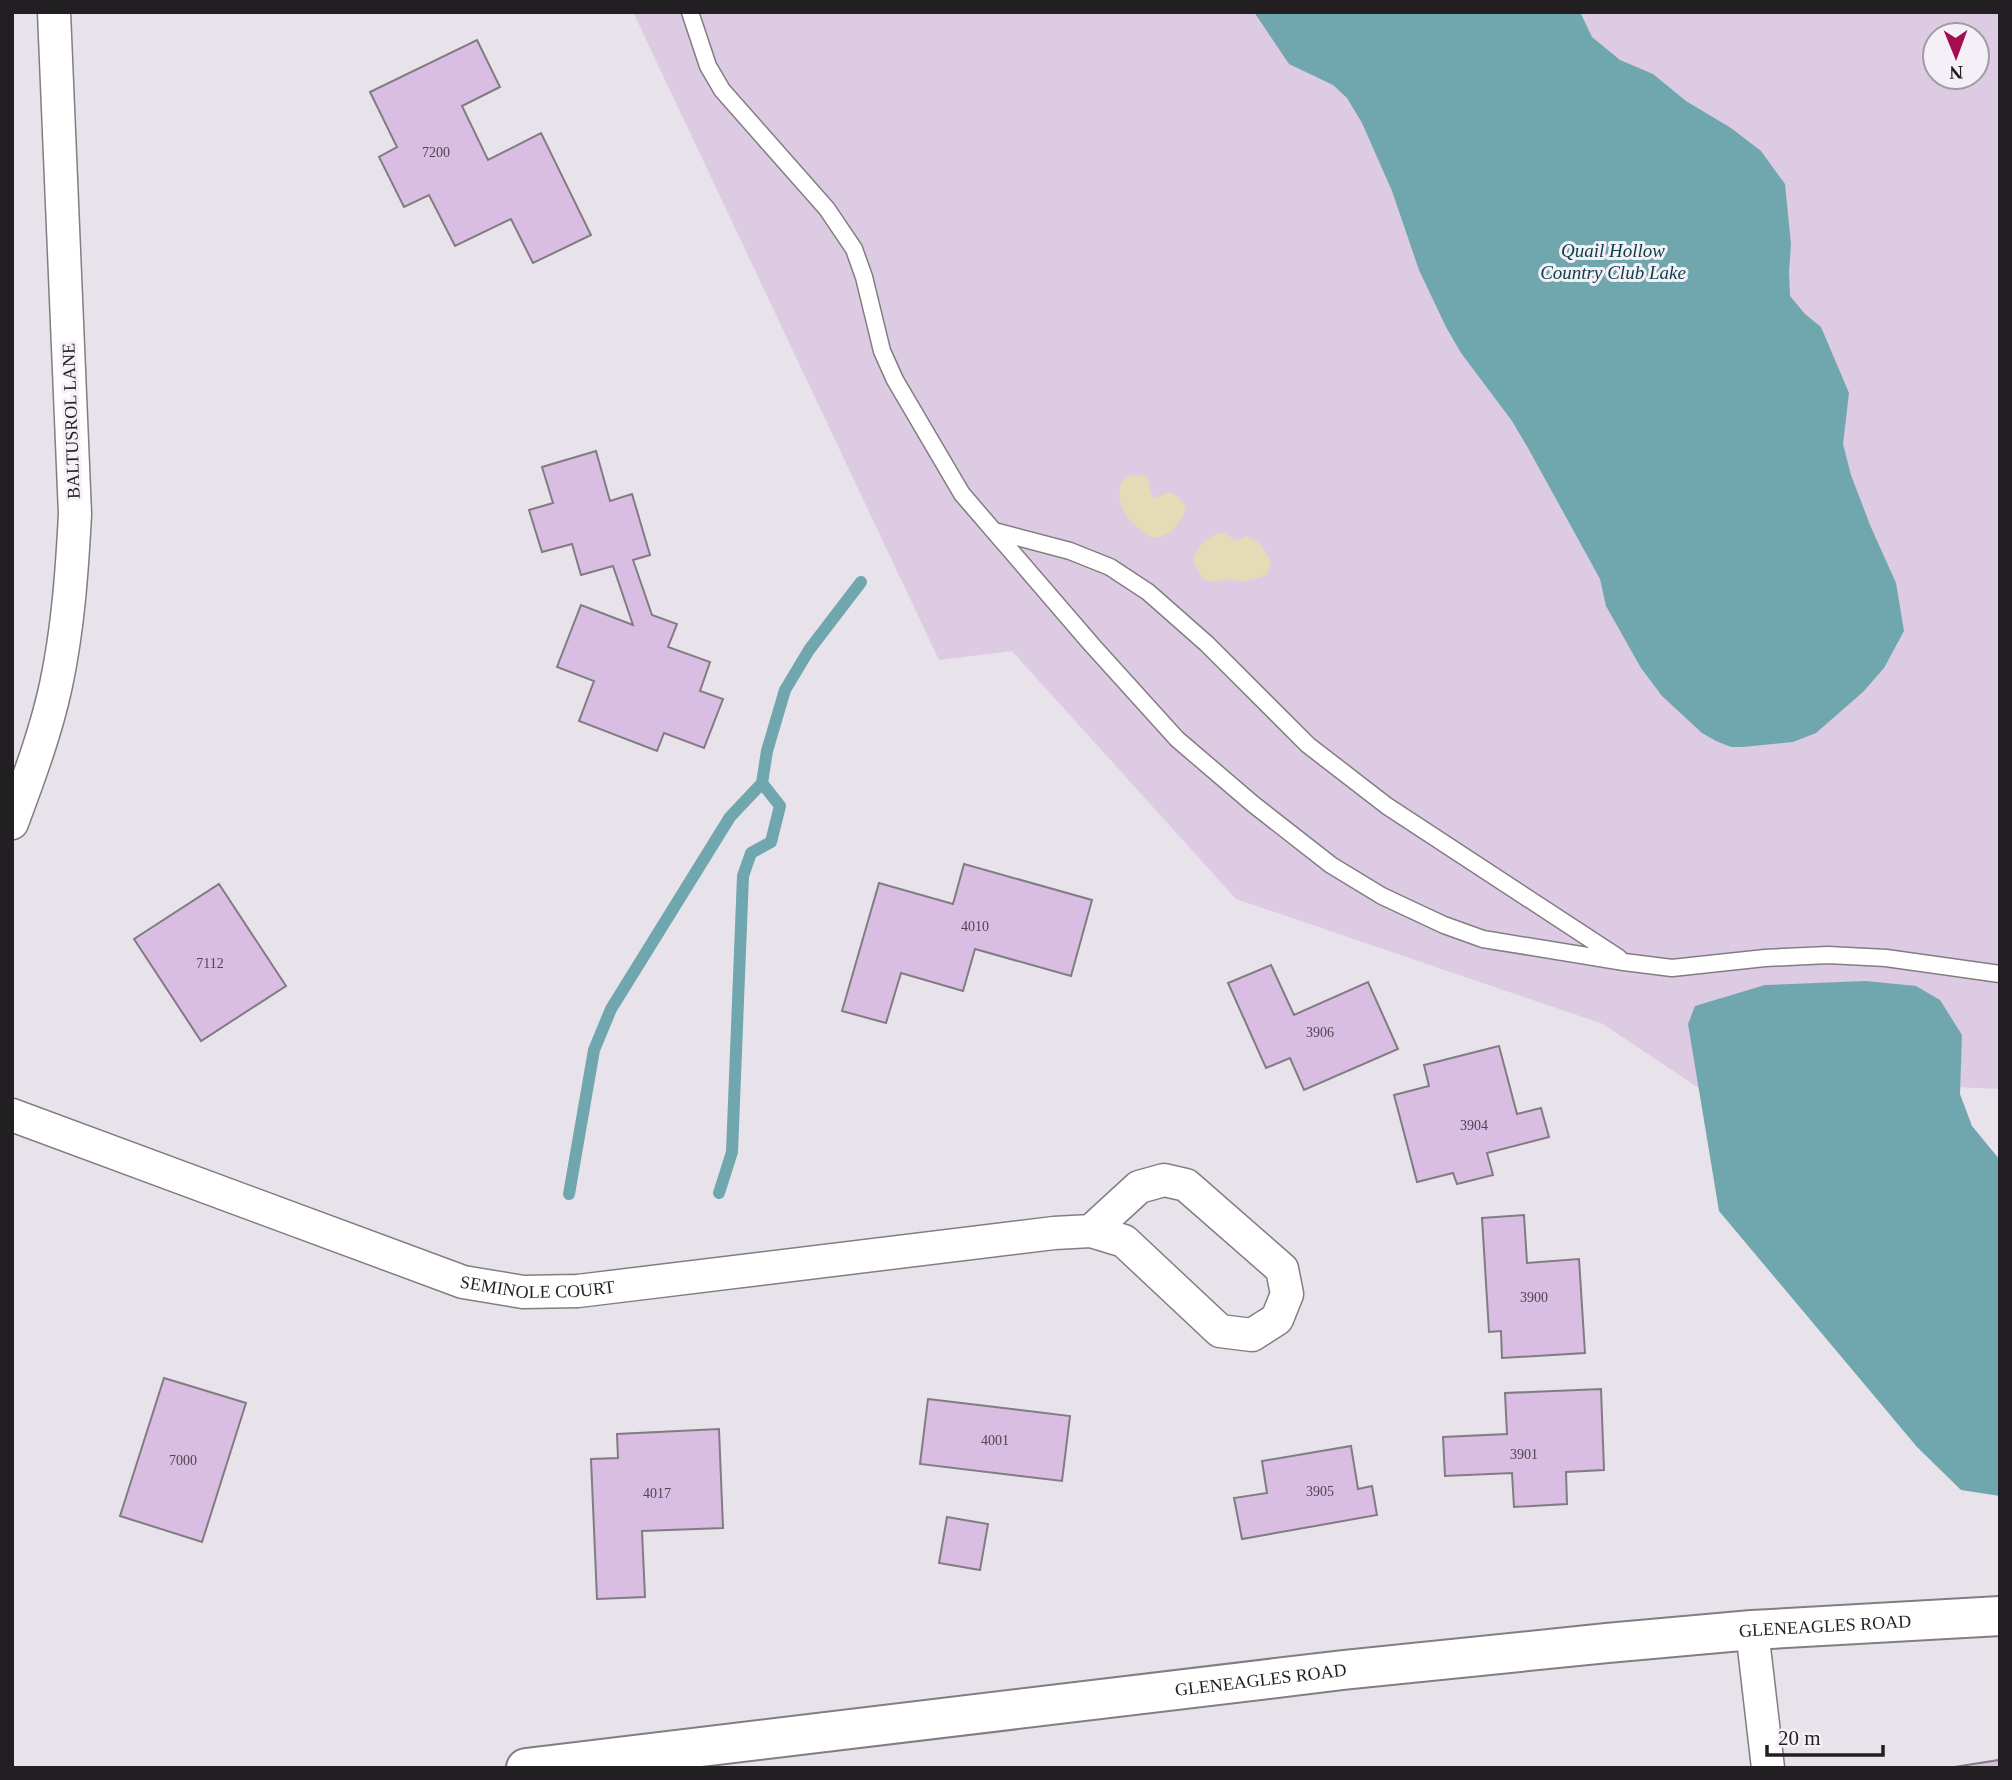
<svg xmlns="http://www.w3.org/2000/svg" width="2012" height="1780" font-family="Georgia,serif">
<rect width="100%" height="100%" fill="#e8e3ea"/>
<!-- green -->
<path fill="#dccbe2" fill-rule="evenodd" d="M633,12H2000V1089L1928,1086L1811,1163L1603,1024L1236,899L1012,651L939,660ZM1935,35H1977V77H1935Z"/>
<!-- sand -->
<path fill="#e5dbb6" d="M1135,475L1146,476C1152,483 1147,492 1154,498L1169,492L1180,498L1185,505C1185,521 1170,537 1153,538C1136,529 1115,510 1120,489C1120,486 1122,480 1125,478C1128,476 1132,476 1135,475Z
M1225,533L1236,541L1247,536L1260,543L1271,561L1267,575L1243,582L1229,579L1214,582L1203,579L1193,561C1196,545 1209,534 1225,533Z"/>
<!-- water -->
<path fill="#70a7af" d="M1254,12H1580L1592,37L1620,60L1653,74L1686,101L1731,128L1761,151L1785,184L1791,244L1789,272L1790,296L1805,314L1821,327L1849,393L1843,444L1851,475L1870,525L1896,583L1904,631L1884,668L1863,692L1816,733L1793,742L1743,747H1731L1716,741L1702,733L1662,696L1641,668L1606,606L1600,579L1528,448L1512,421L1461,353L1446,327L1419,270L1392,191L1362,123L1347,98L1333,85L1289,64Z
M1866,981L1916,986L1940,1000L1962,1035L1960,1094L1972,1126L2000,1160V1496L1961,1490L1917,1447L1719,1211L1688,1024L1695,1006L1765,985Z"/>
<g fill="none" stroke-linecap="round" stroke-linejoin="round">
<!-- stream -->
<path stroke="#70a7af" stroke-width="12" d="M719,1193L732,1152L743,876L751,853L771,842L780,806L762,783
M569,1194L594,1050L611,1009L730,817L762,783L767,751L785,690L809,650L861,582"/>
</g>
<!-- building -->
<path fill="#d9bde2" stroke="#817c82" stroke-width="2" d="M477,40L500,87L462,106L488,160L541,133L591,235L533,263L511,219L455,246L429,195L404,207L379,157L397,147L370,92Z
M596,451L610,501L632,494L650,555L633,560L652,615L677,624L668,647L710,662L700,691L723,699L704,748L664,733L657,751L579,721L594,681L557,667L581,605L633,625L613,566L581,575L572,544L542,552L529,510L553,503L542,467Z
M964,864L1092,900L1071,976L975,949L963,991L901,973L886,1023L842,1011L879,883L953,904Z
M219,884L286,986L201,1041L134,939Z
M1271,965L1294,1015L1368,982L1398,1049L1304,1090L1290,1058L1266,1068L1228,983Z
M1499,1046L1517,1114L1541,1108L1549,1137L1487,1153L1493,1175L1457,1184L1453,1173L1417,1182L1394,1095L1429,1086L1424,1065Z
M1524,1215L1527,1263L1579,1259L1585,1353L1502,1358L1501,1331L1489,1332L1482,1218Z
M164,1378L246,1403L202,1542L120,1516Z
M1601,1389L1604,1470L1566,1472L1567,1504L1514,1507L1512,1473L1445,1476L1443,1437L1507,1434L1505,1393Z
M928,1399L1070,1416L1062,1481L920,1464Z
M719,1429L723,1528L642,1531L645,1597L597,1599L591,1459L618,1458L617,1434Z
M1351,1446L1358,1489L1372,1486L1377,1515L1242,1539L1234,1498L1267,1493L1262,1461Z
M947,1517L988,1524L980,1570L939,1563Z
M1999,1760L2000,1768H1948Z"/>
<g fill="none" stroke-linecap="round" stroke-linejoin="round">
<!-- service casing -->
<g stroke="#827d83" stroke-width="19">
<path id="service" d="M690,12L708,66L722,90L827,209L854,249L864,277L882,351L895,380L962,494L1092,645L1177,739L1253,804L1331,865L1382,896L1444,925L1483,939L1624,962L1672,968L1765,958L1828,955L1886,958L2000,974
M994,531L1070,551L1110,567L1148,592L1207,644L1308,745L1387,806L1619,958"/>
</g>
<!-- minor casing -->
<g stroke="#827d83" stroke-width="35">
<g id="minor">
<path d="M12,823C29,777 46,732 56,685C68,629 72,571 75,514L54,12"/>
<path id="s1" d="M12,1115L463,1282L523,1292L578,1291L1054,1233L1091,1231L1124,1241L1220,1331L1252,1335L1277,1319L1287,1294L1282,1269L1186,1185L1164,1180L1139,1187L1091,1231"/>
<path d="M1752,1630L1768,1768"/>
</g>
</g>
<!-- tertiary casing -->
<g stroke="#827d83" stroke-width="42">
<g id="tertiary">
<path id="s2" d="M526,1768L1343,1670L1607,1643L1752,1630L2000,1616"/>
</g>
</g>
<!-- service -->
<use href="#service" stroke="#fff" stroke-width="16"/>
<!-- minor -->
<use href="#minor" stroke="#fff" stroke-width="32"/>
<!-- tertiary -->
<use href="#tertiary" stroke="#fff" stroke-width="38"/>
</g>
<g text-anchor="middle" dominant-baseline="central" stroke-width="6" stroke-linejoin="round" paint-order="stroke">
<!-- number labels -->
<g font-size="14" fill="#4f4652">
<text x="436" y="152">7200</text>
<text x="975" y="926">4010</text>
<text x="210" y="963">7112</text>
<text x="1320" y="1032">3906</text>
<text x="1474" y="1125">3904</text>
<text x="1534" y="1297">3900</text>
<text x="995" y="1440">4001</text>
<text x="1524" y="1454">3901</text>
<text x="183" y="1460">7000</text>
<text x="1320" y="1491">3905</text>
<text x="657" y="1493">4017</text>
</g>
<!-- street labels -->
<g font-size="18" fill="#211f22" stroke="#f5f0f7">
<text transform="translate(71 421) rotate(-92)">BALTUSROL LANE</text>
<text stroke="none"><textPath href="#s1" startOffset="556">SEMINOLE COURT</textPath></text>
<text stroke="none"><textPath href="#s2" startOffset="1307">GLENEAGLES ROAD</textPath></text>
<text stroke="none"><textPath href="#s2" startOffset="740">GLENEAGLES ROAD</textPath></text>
</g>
<!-- water labels -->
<g font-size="19" font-style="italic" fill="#093f45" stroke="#f5f0f7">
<text x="1613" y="250">Quail Hollow<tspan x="1613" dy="22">Country Club Lake</tspan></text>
</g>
</g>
<!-- border -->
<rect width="2012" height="1780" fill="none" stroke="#211f22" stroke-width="28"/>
<!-- north arrow -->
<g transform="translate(1956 56) rotate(179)"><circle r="33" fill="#f5f0f7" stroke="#a09ca2" stroke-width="2"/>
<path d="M0-5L12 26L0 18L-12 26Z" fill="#a30e50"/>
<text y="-10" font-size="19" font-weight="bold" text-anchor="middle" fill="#211f22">N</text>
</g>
<!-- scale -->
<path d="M1767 1745v10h116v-10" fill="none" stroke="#211f22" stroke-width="3.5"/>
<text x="1778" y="1745" font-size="21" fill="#211f22" stroke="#f5f0f7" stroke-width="5" paint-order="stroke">20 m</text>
</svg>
